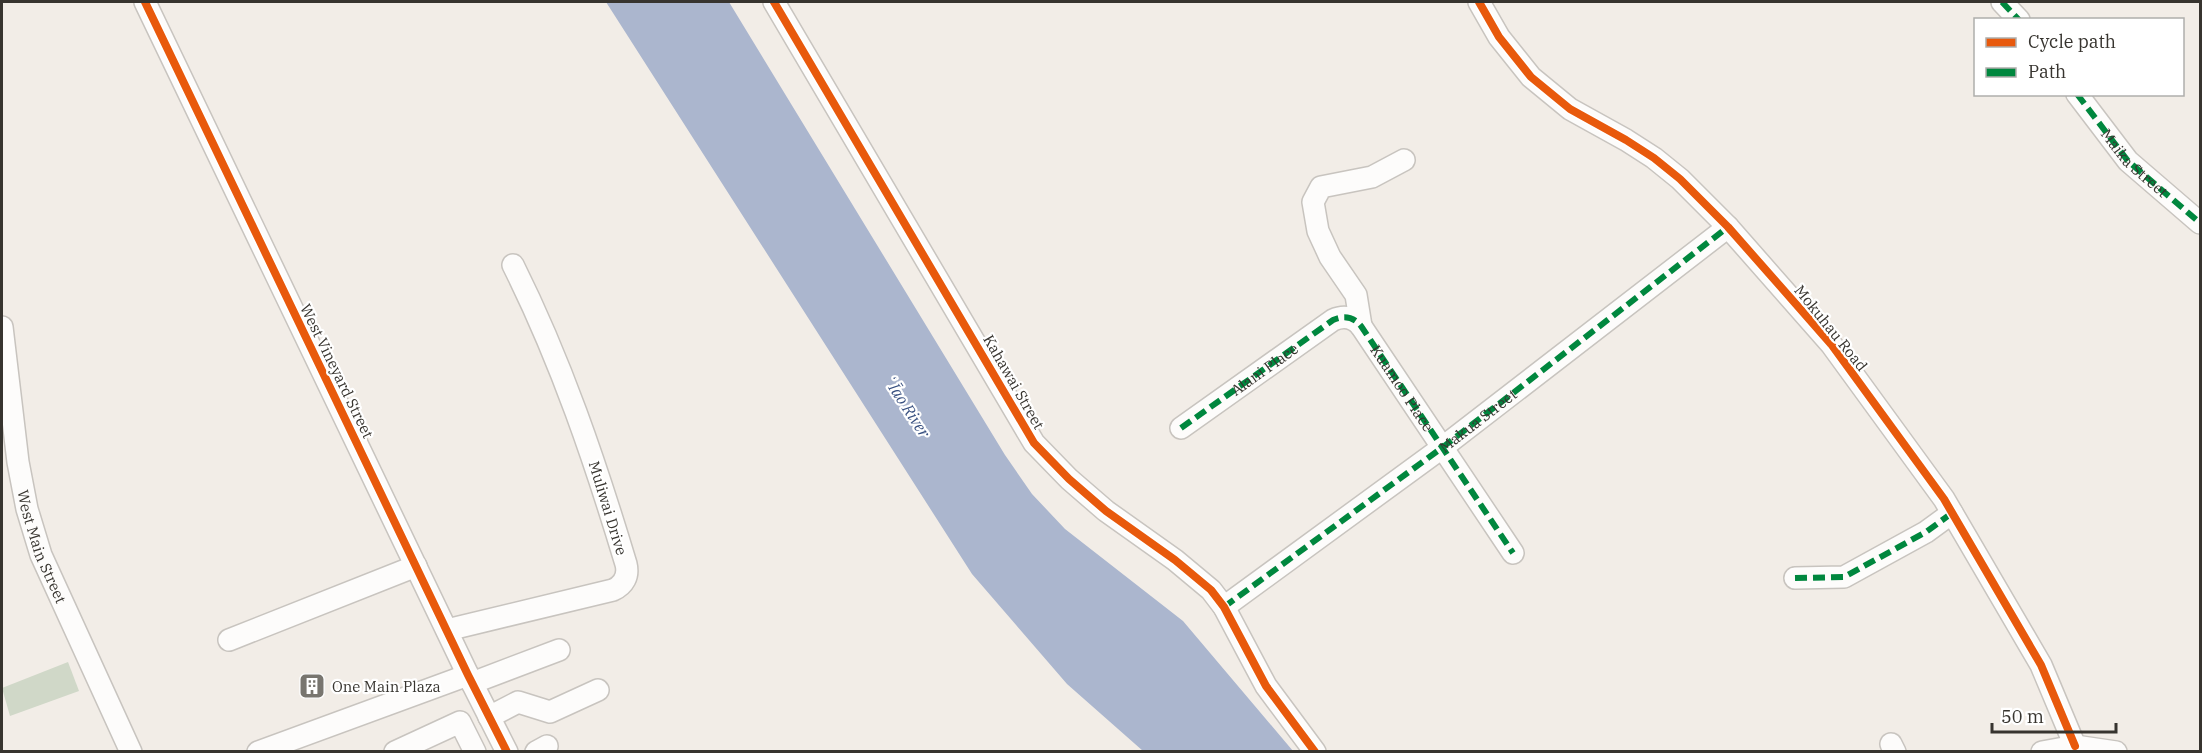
<svg xmlns="http://www.w3.org/2000/svg" width="2202" height="753" font-family="'IBM Plex Serif',serif">
<rect width="100%" height="100%" fill="#f2ede7"/>
<!-- green -->
<path fill="#d0d8c8" d="M68,662L79,691L10,716L2,688Z"/>
<!-- water -->
<path fill="#abb6ce" d="M606,2H729L1005,455L1032,494L1065,529L1183,621L1293,751H1143L1067,684L972,574Z"/>
<g fill="none" stroke-linecap="round" stroke-linejoin="round">
<!-- minor casing -->
<g stroke="#c8c4bf" stroke-width="24">
<g id="minor">
<path d="M145,2L468,675L507,752"/>
<path d="M774,2L1034,443L1069,479L1106,511L1175,560L1211,590L1224,607L1266,686L1315,752"/>
<path d="M1479,2L1499,37L1531,77L1570,109L1626,140L1654,158L1680,179L1728,227L1831,344L1944,499L2041,665L2075,746L2082,752"/>
<path d="M2002,2L2019,20"/>
<path id="s1" d="M2077,94L2128,161L2200,223"/>
<path d="M1361,326L1356,295L1330,257L1318,231L1313,202L1321,187L1372,177L1404,160"/>
<path id="s2" d="M2,327L18,462L27,509L41,555L131,752"/>
<path id="s3" d="M1181,428L1333,320C1344,315 1354,317 1361,326L1513,553"/>
<path d="M1795,578L1844,577L1926,532L1952,513"/>
<path id="s4" d="M1224,607L1443,447L1728,227"/>
<path d="M447,630L613,590C624,585 629,576 626,564C595,461 561,361 513,265"/>
<path d="M229,640L416,566"/>
<path d="M472,683L559,650"/>
<path d="M489,717L518,702L550,712L598,690"/>
<path d="M1891,744L1895,752"/>
<path d="M258,752L468,675"/>
<path d="M395,752L460,722L475,752"/>
<path d="M536,752L547,746"/>
<path d="M2042,752L2075,746L2116,752"/>
</g>
</g>
<!-- minor -->
<use href="#minor" stroke="#fdfcfb" stroke-width="21"/>
<!-- quiet -->
<path stroke="#00873e" stroke-width="6" stroke-dasharray="12 6" stroke-linecap="butt" d="M2002,2L2019,20
M2077,94L2128,161L2200,223
M1181,428L1333,320C1344,315 1354,317 1361,326L1513,553
M1795,578L1844,577L1926,532L1952,513
M1224,607L1443,447L1728,227"/>
<!-- cycleway casing -->
<g stroke="#fff" stroke-width="11">
<path id="cycleway" d="M145,2L468,675L507,752
M774,2L1034,443L1069,479L1106,511L1175,560L1211,590L1224,607L1266,686L1315,752
M1479,2L1499,37L1531,77L1570,109L1626,140L1654,158L1680,179L1728,227L1831,344L1944,499L2041,665L2075,746"/>
</g>
<!-- cycleway -->
<use href="#cycleway" stroke="#e8590c" stroke-width="8"/>
</g>
<!-- icons -->
<defs>
<g id="building-square" transform="scale(1.35)"><rect x="-9" y="-9" width="18" height="18" rx="4" fill="#78756f" stroke="#fff"/><path d="M-4-6H4V6H1V3H-1V6H-4ZM-2.5-4.3h1.7v1.8h-1.7ZM.8-4.3h1.7v1.8H.8ZM-2.5-1h1.7V.8h-1.7ZM.8-1h1.7V.8H.8Z" fill="#fff"/></g>
</defs>
<g fill-rule="evenodd">
<use href="#building-square" x="312" y="686"/>
</g>
<g text-anchor="middle" dominant-baseline="central" stroke-width="4.5" stroke-linejoin="round" paint-order="stroke">
<!-- street labels -->
<g font-size="15" fill="#37342f" stroke="#fff">
<text stroke="none"><textPath href="#s1" startOffset="90">Maika Street</textPath></text>
<text transform="translate(1831 328) rotate(51)">Mokuhau Road</text>
<text stroke="none"><textPath href="#s3" startOffset="102">Alani Place</textPath></text>
<text transform="translate(337 371) rotate(64)">West Vineyard Street</text>
<text transform="translate(1014 382) rotate(60)">Kahawai Street</text>
<text stroke="none"><textPath href="#s3" startOffset="292">Kuamoo Place</textPath></text>
<text stroke="none"><textPath href="#s4" startOffset="315">Makua Street</textPath></text>
<text transform="translate(608 508) rotate(73)">Muliwai Drive</text>
<text stroke="none"><textPath href="#s2" startOffset="224">West Main Street</textPath></text>
</g>
<!-- poi labels -->
<g font-size="15" fill="#37342f" stroke="#fff" text-anchor="start">
<text x="332" y="686">One Main Plaza</text>
</g>
<!-- water labels -->
<g font-size="16" font-style="italic" fill="#385080" stroke="#fff">
<text transform="translate(907 406) rotate(57)">ʻĪao River</text>
</g>
</g>
<!-- border -->
<rect width="2202" height="753" fill="none" stroke="#37342f" stroke-width="6"/>
<!-- legend -->
<rect x="1974" y="18" width="210" height="78" fill="#ffffff" stroke="#afaeac" stroke-width="1.5"/>
<rect x="1986" y="38" width="30" height="9" fill="#e8590c" stroke="#afaeac" stroke-width="1.5"/>
<text x="2028" y="48" font-size="18" fill="#37342f">Cycle path</text>
<rect x="1986" y="68" width="30" height="9" fill="#00873e" stroke="#afaeac" stroke-width="1.5"/>
<text x="2028" y="78" font-size="18" fill="#37342f">Path</text>
<!-- scale -->
<path d="M1992 723v9h124v-9" fill="none" stroke="#37342f" stroke-width="3"/>
<text x="2001" y="723" font-size="18" fill="#37342f" stroke="#ffffff" stroke-width="4.5" paint-order="stroke">50 m</text>
</svg>
